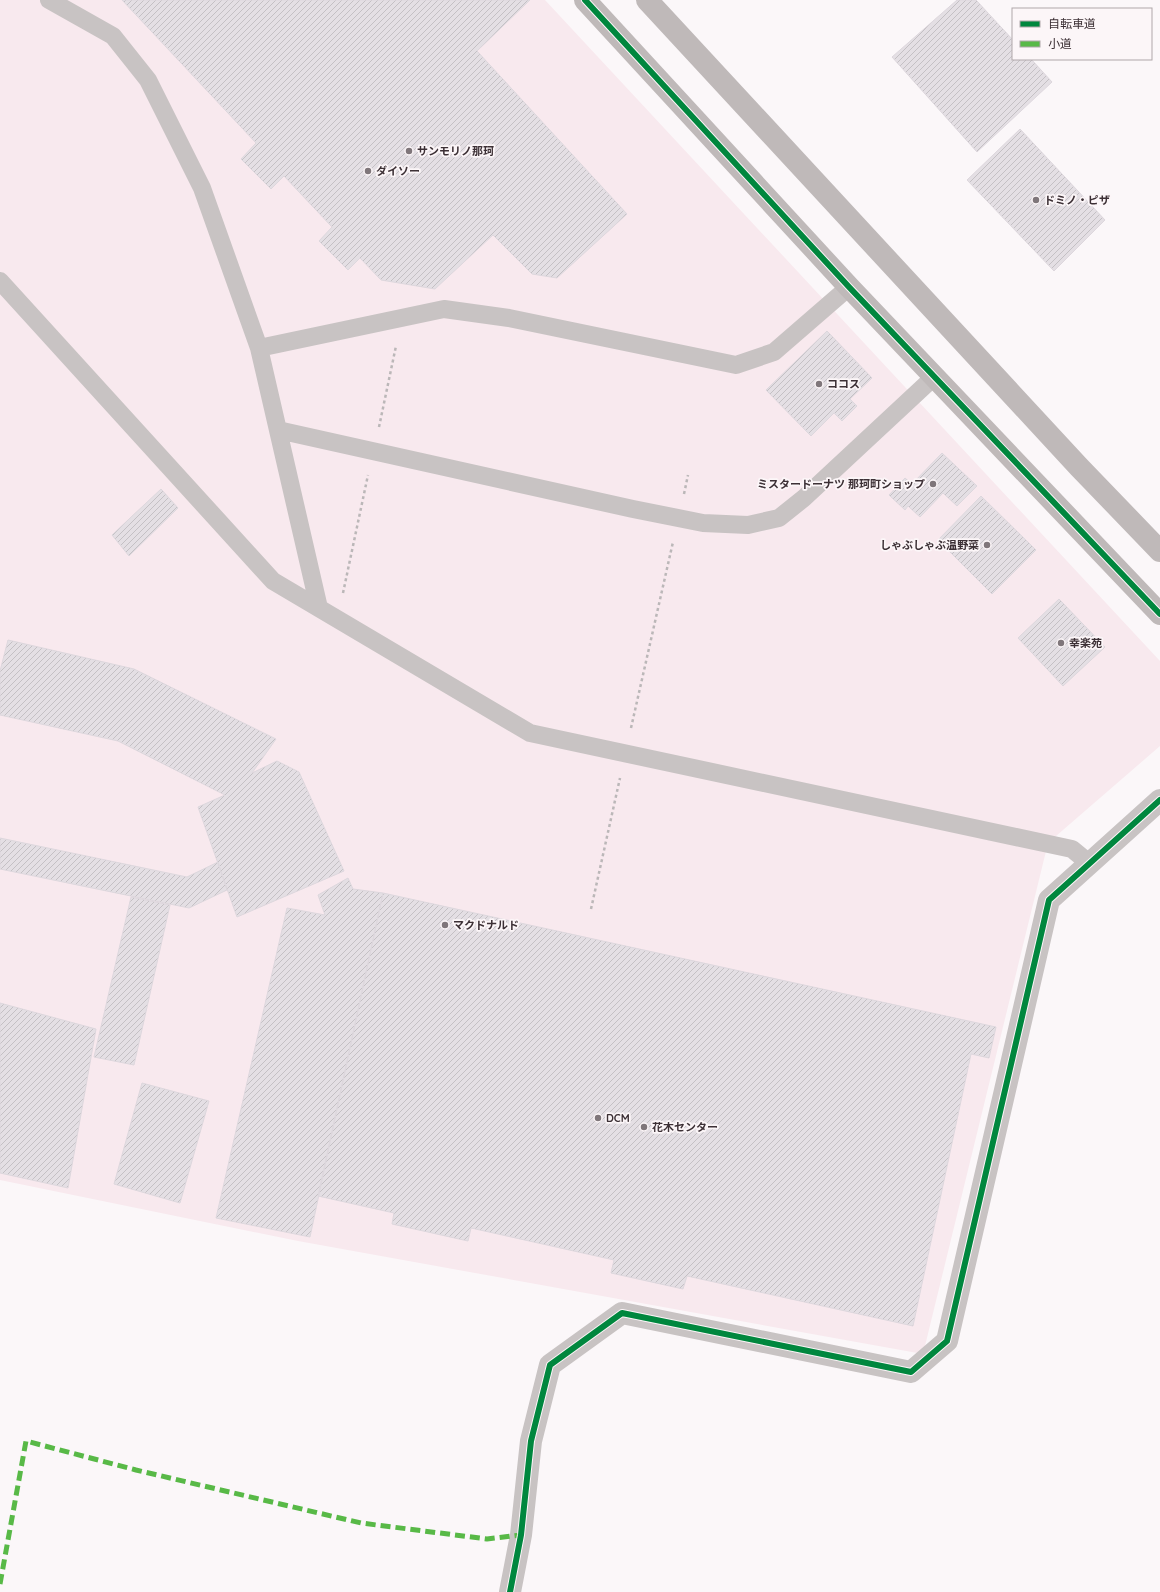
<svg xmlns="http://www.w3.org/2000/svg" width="1160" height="1592" font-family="Quicksand,'Noto Sans JP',sans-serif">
<defs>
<pattern id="building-hatch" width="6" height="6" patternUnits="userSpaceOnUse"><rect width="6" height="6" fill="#e4dfe4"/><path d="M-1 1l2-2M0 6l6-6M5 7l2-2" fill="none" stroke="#c4c0c4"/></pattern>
</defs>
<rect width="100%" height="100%" fill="#fbf7f9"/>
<!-- built -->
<path fill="#f8e9ee" d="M0,0H545L1160,661V746L1048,843L923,1354L298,1241L0,1180Z"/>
<!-- building -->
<path fill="url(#building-hatch)" stroke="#ddd7dd" d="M122,0H530L477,51L627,214L557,278L532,274L493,235L435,289L381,280L360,258L348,270L319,241L332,227L284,176L271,189L241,159L256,143Z
M957,0H976L1013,40V59H1031L1052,82L977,152L892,57Z
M1020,129L1105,220L1054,271L967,180Z
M827,331L872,378L850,399L857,406L842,421L834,413L811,436L766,390Z
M942,453L977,486L957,506L943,493L920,517L908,506L905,510L889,495L905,478L912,484Z
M161,489L178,508L129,556L112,535Z
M981,496L1036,550L992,594L938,540Z
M1059,599L1105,647L1063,686L1018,638Z
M8,640L134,669L276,739L252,773L277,761L299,772L344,871L237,917L198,807L225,795L118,741L0,715V671Z
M0,838L187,877L218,862L227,890L189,908L0,869Z
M348,878L353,889L383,893L310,1237L216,1218L287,908L325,915L318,895Z
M383,893L996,1027L989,1058L971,1054L913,1326L687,1276L683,1289L611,1273L614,1260L471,1228L468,1241L392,1224L394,1213L318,1196Z
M131,897L170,905L134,1065L94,1057Z
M0,1003L96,1029L68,1188L0,1173Z
M142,1083L209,1101L180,1203L114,1184Z"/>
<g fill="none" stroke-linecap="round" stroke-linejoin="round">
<!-- path -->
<path stroke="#bbb7b8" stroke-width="2.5" stroke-dasharray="3 3" stroke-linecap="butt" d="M379,427L396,346
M684,494L688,475
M343,593L368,475
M631,728L673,542
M591,909L620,778"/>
<!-- lane -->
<path stroke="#c8c3c3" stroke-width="18" d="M49,0L113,36L148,80L202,188L259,348
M0,281L273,581L530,733L1072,849L1089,863
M278,430L633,509L703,523L748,525L779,518L804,498L934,377
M319,608L259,348L444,309L509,318L736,365L774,352L849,287"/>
<!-- street -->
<path stroke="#c8c3c3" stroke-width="22" d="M510,1592L521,1535L531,1441L550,1365L622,1313L911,1372L947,1341L1049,900L1160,800"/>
<!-- secondary -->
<path stroke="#bfb9b9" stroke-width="22" d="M585,0L849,287L1160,614
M647,0L1079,467L1160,551"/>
<!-- quiet -->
<path stroke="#58b947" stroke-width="5" stroke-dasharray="10 5" stroke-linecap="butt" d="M0,1584L26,1441L136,1470L361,1523L487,1539L521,1535"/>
<!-- cycleway casing -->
<g stroke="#fcf6f8" stroke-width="8">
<path id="cycleway" d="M585,0L849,287L1160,614
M510,1592L521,1535L531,1441L550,1365L622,1313L911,1372L947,1341L1049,900L1160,800"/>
</g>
<!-- cycleway -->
<use href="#cycleway" stroke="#00873e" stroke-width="6"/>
</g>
<!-- markers -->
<g fill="#7f767a" stroke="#fcf6f8" stroke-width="1.5">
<circle cx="409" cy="151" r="4"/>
<circle cx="368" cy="171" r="4"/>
<circle cx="1036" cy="200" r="4"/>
<circle cx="819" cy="384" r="4"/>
<circle cx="933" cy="484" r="4"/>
<circle cx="987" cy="545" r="4"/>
<circle cx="1061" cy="643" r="4"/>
<circle cx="445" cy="925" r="4"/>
<circle cx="598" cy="1118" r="4"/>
<circle cx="644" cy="1127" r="4"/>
</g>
<g text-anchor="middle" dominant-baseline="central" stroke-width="3.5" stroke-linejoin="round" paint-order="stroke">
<!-- poi labels -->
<g font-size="11" font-weight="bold" fill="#3c3035" stroke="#fcf6f8" text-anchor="start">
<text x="417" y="151">サンモリノ那珂</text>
<text x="376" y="171">ダイソー</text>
<text x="1044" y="200">ドミノ・ピザ</text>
<text x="827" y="384">ココス</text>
<text x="925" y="484" text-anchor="end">ミスタードーナツ 那珂町ショップ</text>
<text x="979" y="545" text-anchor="end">しゃぶしゃぶ温野菜</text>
<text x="1069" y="643">幸楽苑</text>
<text x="453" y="925">マクドナルド</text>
<text x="606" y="1118">DCM</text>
<text x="652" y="1127">花木センター</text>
</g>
</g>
<!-- legend -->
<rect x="1012" y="8" width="140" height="52" fill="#fcf6f8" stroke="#afa7aa"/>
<rect x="1020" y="21" width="20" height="6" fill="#00873e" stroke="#afa7aa"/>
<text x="1048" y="28" font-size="12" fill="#3c3035">自転車道</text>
<rect x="1020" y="41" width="20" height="6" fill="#58b947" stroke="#afa7aa"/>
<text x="1048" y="48" font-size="12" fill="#3c3035">小道</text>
</svg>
